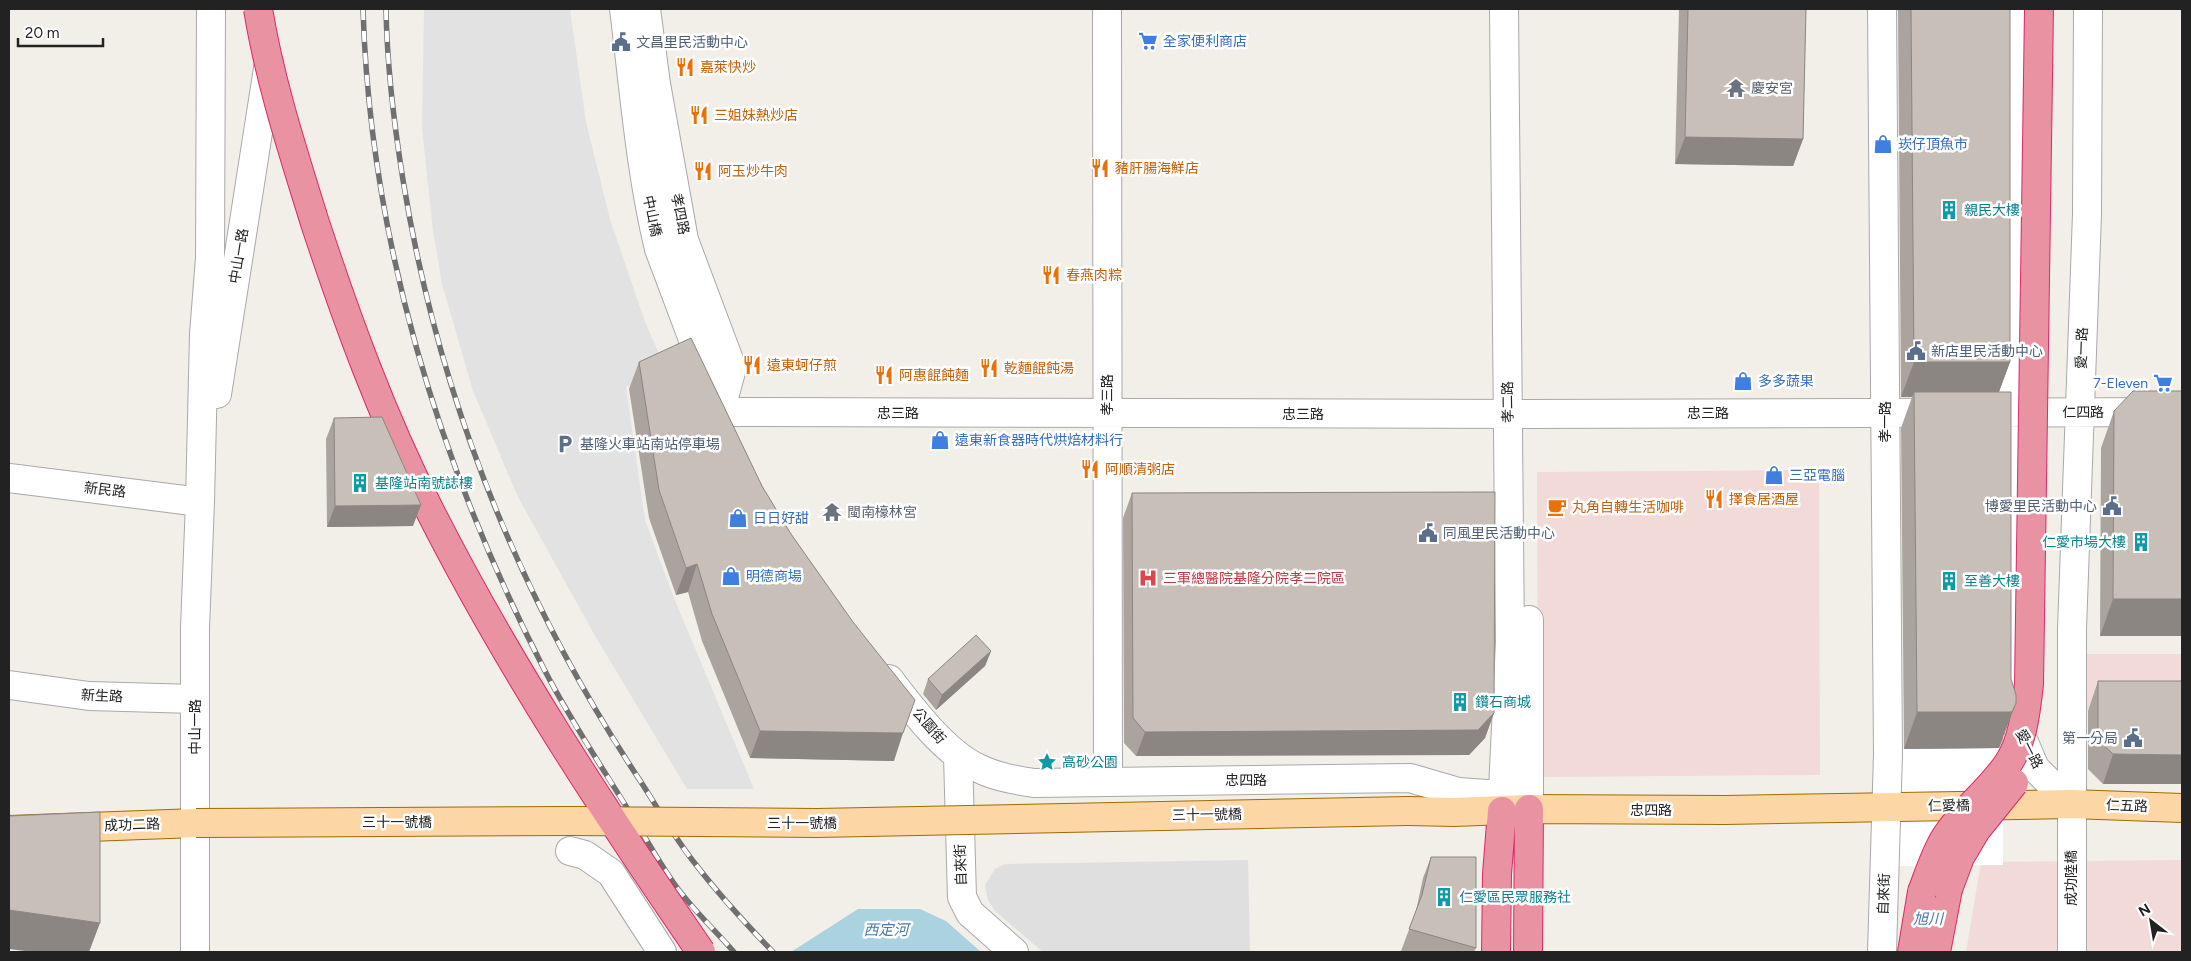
<svg xmlns="http://www.w3.org/2000/svg" width="2191" height="961" font-family="Figtree,'Noto Sans TC',sans-serif">
<rect width="100%" height="100%" fill="#f2efe9"/>
<!-- residential -->
<path fill="#e0dfdf" d="M1248,860L1250,952H1043L995,911L988,900L985,885L995,869L1005,864Z"/>
<!-- commercial -->
<path fill="#f2dad9" d="M1819,470L1820,775L1538,777L1537,472Z
M2083,654H2182V711H2083Z
M2182,860V952H1966L1981,862Z"/>
<!-- parking -->
<path fill="#e2e2e2" d="M424,9H570L586,122L610,219L645,322L666,369L626,387L645,520L674,598L754,789H687L594,634L518,497L473,391L442,284L433,231L422,128Z"/>
<!-- water -->
<path fill="#aad3df" d="M858,909H920L946,921L981,952H791Z"/>
<!-- pier -->
<path fill="#fff" d="M2003,748V865L1897,866L1896,749Z"/>
<g fill="none" stroke-linecap="round" stroke-linejoin="round">
<!-- minor casing -->
<g stroke="#a9a9a9" stroke-width="30">
<path id="minor" d="M624,9C634,89 640,170 659,249L709,382
M646,9L656,84L684,240L732,368L720,412
M1107,9L1108,781
M1882,9L1888,754L1882,952
M2013,9V716L2035,768L2071,804
M217,394L269,62
M720,412L1526,414L2182,412
M9,478L200,502
M1529,620V809
M889,679C911,708 945,753 978,768C996,777 1015,780 1034,783L1410,778L1458,792L1502,795
M9,685L89,696L195,699
M958,756L962,897L970,913L1014,952
M1502,811L1510,642L1504,9
M570,851L585,855L611,873L662,952
M195,952V628L200,502L204,334L210,258L211,9
M2072,952V629L2087,214L2088,9"/>
</g>
<!-- major casing -->
<g stroke="#a06b00" stroke-width="30">
<path id="major" d="M1408,811L1454,812L1529,809L1725,810L2071,804L2182,808
M9,830L196,823"/>
</g>
<!-- highway casing -->
<g stroke="#dc2a67" stroke-width="30">
<path id="highway" d="M1496,952L1497,874L1502,811
M1528,952L1529,809
M1912,952L1922,892
M1936,952L1948,889"/>
</g>
<!-- minor -->
<use href="#minor" stroke="#fff" stroke-width="28"/>
<!-- major -->
<use href="#major" stroke="#fcd6a4" stroke-width="28"/>
<!-- highway -->
<use href="#highway" stroke="#e892a2" stroke-width="28"/>
<!-- rail casing -->
<g stroke="#707070" stroke-width="5.5">
<path id="rail" d="M363,9C370,239 439,465 544,669C569,718 600,764 629,811C644,835 657,859 673,882C690,907 714,929 734,952
M386,9C387,66 394,124 403,180C438,395 519,597 639,779C658,808 675,839 697,866C720,896 747,925 773,952"/>
</g>
<!-- rail -->
<use href="#rail" stroke="#fff" stroke-width="4" stroke-dasharray="11" stroke-linecap="butt"/>
<!-- major-bridge casing -->
<g stroke="#a06b00" stroke-width="30" stroke-linecap="butt">
<path id="major-bridge" d="M196,823L572,821L817,823L1408,811"/>
</g>
<!-- highway-bridge casing -->
<g stroke="#dc2a67" stroke-width="30" stroke-linecap="butt">
<path id="highway-bridge" d="M258,9C270,82 293,152 315,223C347,320 382,416 428,507C506,662 603,809 701,952
M1948,889L1960,857L1976,830L2014,783
M1922,892C1929,874 1935,854 1945,838C1962,811 1989,791 2007,765C2023,742 2026,711 2029,684L2039,9"/>
</g>
<!-- major-bridge -->
<use href="#major-bridge" stroke="#fcd6a4" stroke-width="28"/>
<!-- highway-bridge -->
<use href="#highway-bridge" stroke="#e892a2" stroke-width="28"/>
</g>
<!-- wall -->
<path fill="#aba49e" d="M1679,9H1806L1803,139L1793,166L1675,164Z
M1898,9H2010V362L1999,392L2003,739L1999,748L1904,749L1901,428L1912,397H1901Z
M639,362L894,761L750,758L702,641L688,592L676,595L649,518L629,389Z
M2182,391V636H2100L2101,448L2114,411Z
M334,418L413,526L327,527L326,439Z
M1132,493L1494,713L1485,738L1469,755L1136,756L1124,743L1123,518Z
M991,651L985,666L936,710L923,694L928,679Z
M2098,681H2182L2103,784L2088,769V711Z
M1431,857L1476,948L1474,952H1406L1401,951L1416,911L1423,878Z"/>
<!-- shaded-wall -->
<path fill="#8b8681" d="M1685,137L1803,139L1793,166L1675,164Z
M1914,362H2010L1997,397L1914,392L1912,397H1901Z
M421,505L413,526L327,527L335,506Z
M697,564L688,592L676,595L686,568Z
M2113,599H2182V636H2100Z
M991,651L985,666L936,710L942,695Z
M2016,703L1999,748L1904,749L1917,712Z
M1494,713L1485,738L1469,755L1136,756L1145,732Z
M760,731L903,733L894,761L750,758Z
M2113,754L2182,755V784H2103Z
M9,910L100,923L89,952H33L9,949Z"/>
<!-- building -->
<path fill="#c7bfb8" stroke="#8b8681" d="M1688,9H1806L1803,139L1685,137Z
M1911,9H2010V362H1914Z
M691,338L762,486L791,534L853,622L915,700L903,733L760,731L712,614L697,564L686,568L659,490L639,362Z
M2133,391H2182V599H2113L2114,411Z
M1914,392H2011V679L2016,695V703L2012,712H1917Z
M382,417L421,505L335,506L334,418Z
M1495,492L1494,713L1478,730L1145,732L1133,718L1132,493Z
M976,635L991,651L942,695L928,679Z
M2098,681H2182V755L2113,754L2098,740Z
M100,812V923L9,910V816Z
M1431,857H1476V948L1409,929L1422,895Z"/>
<!-- icons -->
<defs>
<g id="supermarket-bare" transform="scale(1.5)"><path d="M-6-5.5h2.5l.6 2H6L4.5 2H-2.5L-4.4-4H-6ZM-1.5 3.2a1.3 1.3 0 1 0 .1 0ZM3 3.2a1.3 1.3 0 1 0 .1 0Z" fill="#3f7fe0" stroke="#fff" stroke-width="2.5" paint-order="stroke"/></g>
<g id="civic-bare" transform="scale(1.5)"><path d="M-.6-6.5H3V-4.5H.6V-3L4-1V1h2V6H-6V1h2V-1L-.6-3ZM-1.2 2.5V6h2.4V2.5Z" fill="#5c6f8a" stroke="#fff" stroke-width="2.5" paint-order="stroke"/></g>
<g id="restaurant-bare" transform="scale(1.5)"><path d="M-5-6h1v4h1v-4h1v4h1v-4h1v5L-1.5 .5V6h-2V.5L-5-1ZM5-6V6H3V1.5H1.5Q1.5-4 5-6Z" fill="#e8710a" stroke="#fff" stroke-width="2.5" paint-order="stroke"/></g>
<g id="temple-bare" transform="scale(1.5)"><path d="M0-6L5-2H3V0L6.5 2.5H4V6H1.5V3h-3V6H-4V2.5H-6.5L-3 0V-2H-5Z" fill="#6b7280" stroke="#fff" stroke-width="2.5" paint-order="stroke"/></g>
<g id="shop-bare" transform="scale(1.5)"><path d="M-5-2.5h2.3a2.7 3.5 0 0 1 5.4 0H5L5.5 6h-11ZM-1.5-2.5h3a1.5 2.3 0 0 0-3 0Z" fill="#3f7fe0" stroke="#fff" stroke-width="2.5" paint-order="stroke"/></g>
<g id="building-bare" transform="scale(1.5)"><path d="M-4-6H4V6H1V3H-1V6H-4ZM-2.5-4.3h1.7v1.8h-1.7ZM.8-4.3h1.7v1.8H.8ZM-2.5-1h1.7V.8h-1.7ZM.8-1h1.7V.8H.8Z" fill="#0f9aa8" stroke="#fff" stroke-width="2.5" paint-order="stroke"/></g>
<g id="parking-bare" transform="scale(1.5)"><path d="M-3.5-5.5H1a3.5 3.5 0 0 1 0 7H-1V5.5H-3.5ZM-1-3.4V-.6H.8a1.4 1.4 0 0 0 0-2.8Z" fill="#5c6f8a" stroke="#fff" stroke-width="2.5" paint-order="stroke"/></g>
<g id="cafe-bare" transform="scale(1.5)"><path d="M-5.5-4.5H6V0H3Q3 3.5 0 3.5H-2.5Q-5.5 3.5-5.5 0ZM3-3.2v2h1.7v-2ZM-6 4.5H4V6H-6Z" fill="#e8710a" stroke="#fff" stroke-width="2.5" paint-order="stroke"/></g>
<g id="hospital-bare" transform="scale(1.5)"><path d="M-5-5h3v3.5h4V-5h3V5h-3V1.5h-4V5h-3Z" fill="#e0444e" stroke="#fff" stroke-width="2.5" paint-order="stroke"/></g>
<g id="sight-bare" transform="scale(1.5)"><path d="M0-6L1.8-2.2L6-1.7L2.9 1.2L3.7 5.4L0 3.3L-3.7 5.4L-2.9 1.2L-6-1.7L-1.8-2.2Z" fill="#0f9aa8" stroke="#fff" stroke-width="2.5" paint-order="stroke"/></g>
</defs>
<g fill-rule="evenodd">
<use href="#supermarket-bare" x="1148" y="41"/>
<use href="#civic-bare" x="621" y="42"/>
<use href="#restaurant-bare" x="685" y="67"/>
<use href="#temple-bare" x="1736" y="88"/>
<use href="#restaurant-bare" x="699" y="115"/>
<use href="#shop-bare" x="1883" y="144"/>
<use href="#restaurant-bare" x="1100" y="168"/>
<use href="#restaurant-bare" x="703" y="171"/>
<use href="#building-bare" x="1949" y="210"/>
<use href="#restaurant-bare" x="1051" y="275"/>
<use href="#civic-bare" x="1916" y="351"/>
<use href="#restaurant-bare" x="752" y="365"/>
<use href="#restaurant-bare" x="989" y="368"/>
<use href="#restaurant-bare" x="884" y="375"/>
<use href="#shop-bare" x="1743" y="381"/>
<use href="#supermarket-bare" x="2163" y="383"/>
<use href="#shop-bare" x="940" y="440"/>
<use href="#parking-bare" x="565" y="444"/>
<use href="#restaurant-bare" x="1090" y="469"/>
<use href="#shop-bare" x="1774" y="475"/>
<use href="#building-bare" x="360" y="483"/>
<use href="#restaurant-bare" x="1714" y="499"/>
<use href="#civic-bare" x="2112" y="506"/>
<use href="#cafe-bare" x="1557" y="507"/>
<use href="#temple-bare" x="832" y="512"/>
<use href="#shop-bare" x="738" y="518"/>
<use href="#civic-bare" x="1428" y="533"/>
<use href="#building-bare" x="2141" y="542"/>
<use href="#shop-bare" x="731" y="576"/>
<use href="#hospital-bare" x="1148" y="578"/>
<use href="#building-bare" x="1949" y="581"/>
<use href="#building-bare" x="1460" y="702"/>
<use href="#civic-bare" x="2133" y="738"/>
<use href="#sight-bare" x="1047" y="762"/>
<use href="#building-bare" x="1444" y="897"/>
</g>
<g text-anchor="middle" dominant-baseline="central" stroke-width="5" stroke-linejoin="round" paint-order="stroke">
<!-- shop labels -->
<g font-size="14" fill="#366cbe" stroke="#fff" text-anchor="start">
<text x="1163" y="41">全家便利商店</text>
<text x="1898" y="144">崁仔頂魚市</text>
<text x="1758" y="381">多多蔬果</text>
<text x="2148" y="383" text-anchor="end">7-Eleven</text>
<text x="955" y="440">遠東新食器時代烘焙材料行</text>
<text x="1789" y="475">三亞電腦</text>
<text x="753" y="518">日日好甜</text>
<text x="746" y="576">明德商場</text>
</g>
<!-- service labels -->
<g font-size="14" fill="#4e5e75" stroke="#fff" text-anchor="start">
<text x="636" y="42">文昌里民活動中心</text>
<text x="1931" y="351">新店里民活動中心</text>
<text x="580" y="444">基隆火車站南站停車場</text>
<text x="2097" y="506" text-anchor="end">博愛里民活動中心</text>
<text x="1443" y="533">同風里民活動中心</text>
<text x="2118" y="738" text-anchor="end">第一分局</text>
</g>
<!-- food labels -->
<g font-size="14" fill="#c56008" stroke="#fff" text-anchor="start">
<text x="700" y="67">嘉萊快炒</text>
<text x="714" y="115">三姐妹熱炒店</text>
<text x="1115" y="168">豬肝腸海鮮店</text>
<text x="718" y="171">阿玉炒牛肉</text>
<text x="1066" y="275">春燕肉粽</text>
<text x="767" y="365">遠東蚵仔煎</text>
<text x="1004" y="368">乾麵餛飩湯</text>
<text x="899" y="375">阿惠餛飩麵</text>
<text x="1105" y="469">阿順清粥店</text>
<text x="1729" y="499">擇食居酒屋</text>
<text x="1572" y="507">丸角自轉生活咖啡</text>
</g>
<!-- worship labels -->
<g font-size="14" fill="#5b616d" stroke="#fff" text-anchor="start">
<text x="1751" y="88">慶安宮</text>
<text x="847" y="512">閩南檺林宮</text>
</g>
<!-- culture labels -->
<g font-size="14" fill="#0d838f" stroke="#fff" text-anchor="start">
<text x="1964" y="210">親民大樓</text>
<text x="375" y="483">基隆站南號誌樓</text>
<text x="2126" y="542" text-anchor="end">仁愛市場大樓</text>
<text x="1964" y="581">至善大樓</text>
<text x="1475" y="702">鑽石商城</text>
<text x="1062" y="762">高砂公園</text>
<text x="1459" y="897">仁愛區民眾服務社</text>
</g>
<!-- street labels -->
<g font-size="14" fill="#222" stroke="#fff">
<text transform="translate(680 214) rotate(79)">孝四路</text>
<text transform="translate(652 216) rotate(78)">中山橋</text>
<text transform="translate(239 256) rotate(-81)">中山一路</text>
<text transform="translate(2082 348) rotate(-88)">愛一路</text>
<text transform="translate(1107 395) rotate(-90)">孝三路</text>
<text transform="translate(1508 402) rotate(-91)">孝二路</text>
<text x="2083" y="412">仁四路</text>
<text x="898" y="413">忠三路</text>
<text x="1708" y="413">忠三路</text>
<text x="1303" y="414">忠三路</text>
<text transform="translate(1885 422) rotate(-90)">孝一路</text>
<text transform="translate(105 490) rotate(7)">新民路</text>
<text transform="translate(102 696) rotate(3)">新生路</text>
<text transform="translate(929 726) rotate(49)">公園街</text>
<text transform="translate(195 727) rotate(-90)">中山一路</text>
<text transform="translate(2029 749) rotate(63)">愛一路</text>
<text x="1246" y="780">忠四路</text>
<text transform="translate(1949 806) rotate(-1)">仁愛橋</text>
<text transform="translate(2127 806) rotate(2)">仁五路</text>
<text x="1651" y="810">忠四路</text>
<text transform="translate(1207 815) rotate(-1)">三十一號橋</text>
<text x="397" y="822">三十一號橋</text>
<text x="802" y="823">三十一號橋</text>
<text transform="translate(132 825) rotate(-2)">成功二路</text>
<text transform="translate(961 865) rotate(-92)">自來街</text>
<text transform="translate(2071 878) rotate(-90)">成功陸橋</text>
<text transform="translate(1884 894) rotate(-88)">自來街</text>
</g>
<!-- health labels -->
<g font-size="14" fill="#be3a42" stroke="#fff" text-anchor="start">
<text x="1163" y="578">三軍總醫院基隆分院孝二院區</text>
</g>
<!-- water labels -->
<g font-size="15" font-style="italic" fill="#4a7aab" stroke="#fff">
<text x="1928" y="919">旭川</text>
<text x="886" y="930">西定河</text>
</g>
</g>
<!-- border -->
<rect width="2191" height="961" fill="none" stroke="#222222" stroke-width="20"/>
<!-- north arrow -->
<g transform="translate(2151 921) rotate(329)" stroke="#ffffff" stroke-width="4" paint-order="stroke">
<path d="M0-4L9 19L0 12L-9 19Z" fill="#222222"/>
<text y="-8" font-size="14" font-weight="bold" text-anchor="middle" fill="#222222">N</text>
</g>
<!-- scale -->
<path d="M18 38v8h85v-8" fill="none" stroke="#222222" stroke-width="2.5"/>
<text x="25" y="38" font-size="15" fill="#222222" stroke="#ffffff" stroke-width="4" paint-order="stroke">20 m</text>
</svg>
